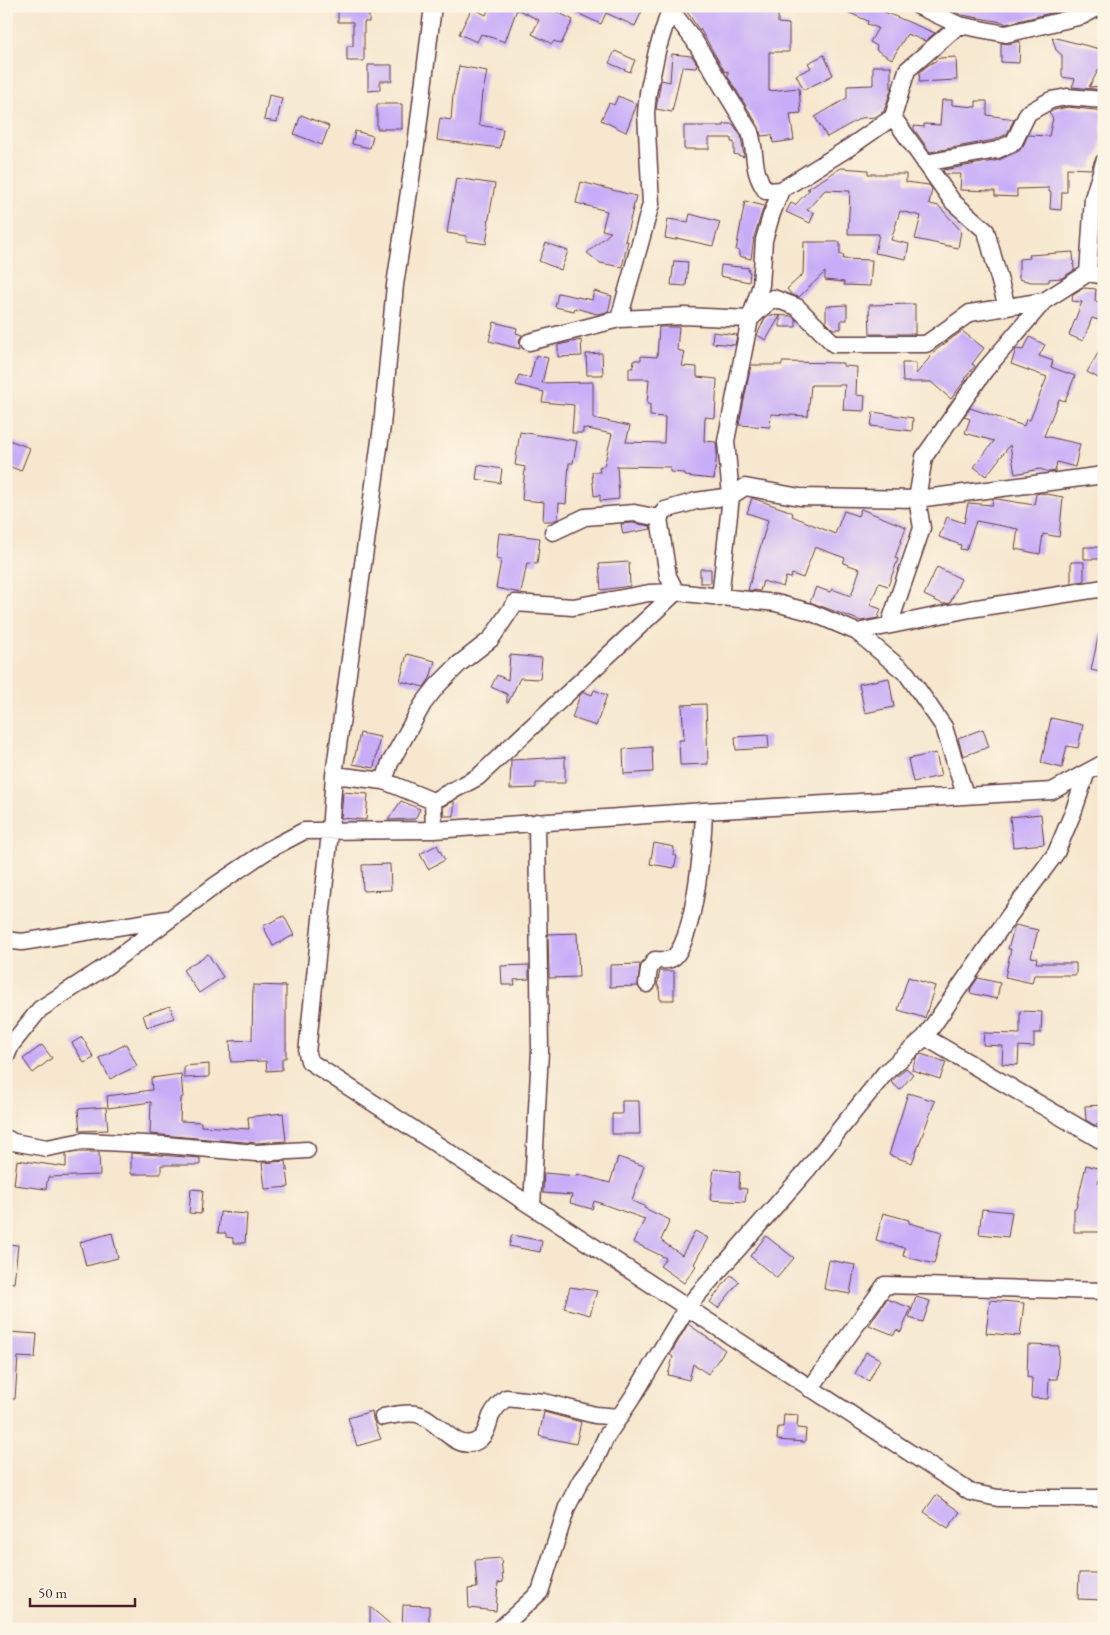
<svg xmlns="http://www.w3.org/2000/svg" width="1110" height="1635" font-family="'EB Garamond',serif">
<rect width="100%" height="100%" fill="#fcf5e5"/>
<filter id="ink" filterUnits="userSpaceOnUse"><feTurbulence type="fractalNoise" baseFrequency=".02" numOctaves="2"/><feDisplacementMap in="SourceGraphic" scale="10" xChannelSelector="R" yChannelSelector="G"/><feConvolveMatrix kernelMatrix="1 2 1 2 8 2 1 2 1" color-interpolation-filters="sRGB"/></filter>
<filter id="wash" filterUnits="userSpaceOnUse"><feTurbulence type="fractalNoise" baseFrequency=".0096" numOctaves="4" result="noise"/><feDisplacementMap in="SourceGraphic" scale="20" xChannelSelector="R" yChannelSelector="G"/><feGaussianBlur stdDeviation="1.12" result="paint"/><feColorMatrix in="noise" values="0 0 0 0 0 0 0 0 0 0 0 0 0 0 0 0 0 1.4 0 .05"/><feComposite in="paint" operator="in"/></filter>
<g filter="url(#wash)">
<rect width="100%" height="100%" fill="#f6e7ce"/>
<g id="blocks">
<!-- building -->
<path fill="#c7adf8" d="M338,6H369V22H364V61H347V46H353V22H338Z
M490,6H546L573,20L561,44L554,41L552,44L532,34L539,20L517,9L505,42L481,34L477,42L459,34L472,8L486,15Z
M562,6H630L642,11L635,26L606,13L601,24Z
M683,6H778V23L789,24V52H769V91L799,88L801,113L790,114L794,140L773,143L772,135L761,136L759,127L728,77V71L725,72L700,29V31Z
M834,6H870L935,33L925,41L907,34L892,59L876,50L877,46L870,42L878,28L867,24L868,21Z
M942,6H1079L1006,24L1002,22L962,15Z
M1052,37L1104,50V60L1089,87L1104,86V90L1072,87L1075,79L1062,77V55L1056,50Z
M1020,41L1019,63L1001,62V43L1008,44Z
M615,51L635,60L630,72L609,63Z
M672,54L692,56L697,64L696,68L682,67L672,112L656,109L661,80L670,82Z
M824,55L833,75L804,90L796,75L811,68L808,63Z
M956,57L957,80L919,82L920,72L927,66L940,58Z
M368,65H392V81H380V90L368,91Z
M459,66L487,71L483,92H482L479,125L503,129L500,148L437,140L440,118L451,120L453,95Z
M873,66H891V90L884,111L875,117L861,118L827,137L815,117L847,98V86L873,85Z
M269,95L282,98L277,122L264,120Z
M618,96L637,104L626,132L601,120L609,103L614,105Z
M942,100H952V105L976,107V101H987V115L1014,119L1007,134L994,140L930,152L914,129V126L924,127V124L940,125Z
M377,104H402V129H377Z
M1068,107L1104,111L1099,154L1095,159L1091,169L1067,168V192H1062L1061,210L1050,209L1051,192H1049V188L1017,189V197L995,196V191L960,190L961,174H945L943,170L999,160L1019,151L1023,146L1028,135L1049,136L1053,118L1049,113L1054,110Z
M301,115L329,126L322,145L294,134Z
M724,124H733L741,136L744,157L734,154V142H731V138H709V149H684V126H724Z
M355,131L373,136L370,148L352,144Z
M841,168L868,170V174H906V182L929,185L932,189L929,204L939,206L961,231L958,248L915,239L921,216L900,211L891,240L909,244L906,259L875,253L879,234H848L850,191L825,190L807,210L814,213L810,223L786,212L791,203L795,205L810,189H807Z
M456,178L495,184L488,224L489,225L486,244L466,241L467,236L447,233Z
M581,182L636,196L625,241H628L622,267L600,263L587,253L611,232L602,230L607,211L576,203Z
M745,201L764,206L754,237L751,259L739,256V251L736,250Z
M690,214L720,222L713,246L676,238V240L665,238L668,219L688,222Z
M804,242H840V255H844L843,259L872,260L870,286L844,285V282L825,280V272L799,297L792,295L787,289L803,274Z
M546,243L568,251L561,270L539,261Z
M1073,252L1074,270L1062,278L1049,279V282H1031L1019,279V259L1030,258L1029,255Z
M674,261L688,262L686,286L671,285Z
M721,265L749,268L748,271L750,272L749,282L720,276Z
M1084,288L1096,289L1095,301L1104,304V322L1092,318L1083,341L1069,335L1082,302L1072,301L1073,294Z
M594,291L612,296L608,312L597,314L575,308L574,311L555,307L558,293L592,300Z
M915,304V334H870L869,305Z
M847,305V320H841V329H833L826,322V306Z
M769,315L791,316L796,320V327H780V316L766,340L757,335L765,318Z
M494,322L517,328L516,333L522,335L519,340L520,349L489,341Z
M659,327H679L677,350L685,352L682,366L697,367V377L717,379L715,418L705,417L704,441L716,442L717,453L714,479L685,476V473L670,472V467L617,466L619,499L600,501V495L594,496L592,472H600L599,467L604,466L612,434L583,428V433H572L574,405L542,402L544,392L516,385L519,375L530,378L536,355L548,358L542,383L593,382V418L630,426L626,442L664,443L665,417L650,416V404H647L649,379H629V368H633L634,360H641V356L657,357Z
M962,331L984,348L972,364L975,366L965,378L966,379L951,399L931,382H903L902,363H916V374L936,350Z
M713,332L737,335L735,345L712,343Z
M1030,337L1045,345L1039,356L1053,361L1051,367L1075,376L1065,401L1059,399L1044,436L1080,444L1075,467L1057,462L1055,471L1049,472L1040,469L1015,474L1010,445L986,476L974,467L994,441L965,433L970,419L964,417L970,408L1024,426L1026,419L1030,420L1047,377L1011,364L1016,349L1023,350Z
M581,340L582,356L558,357V345Z
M1104,343V381L1087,372Z
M602,353L603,375H587L586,354Z
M782,362L843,363V366L857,367L856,395L865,396L864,411L843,410L845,385H811L808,416L771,414L770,427L739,425L751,365H782Z
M873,412L913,418L912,431L871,426Z
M520,432L577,441L573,463H569L566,504L559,503L558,519L552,521H543L544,502L522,500L525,467L515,465Z
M6,439L30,448L21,471L6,465Z
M478,465L502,469L500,483L476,479Z
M1041,493L1063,497L1059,537L1043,534L1040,554L1015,549L1018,529L976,521L966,550L960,549L961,545L939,537L947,517L964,523L968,503L992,505L993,499H997L1034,505L1036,494Z
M752,498L787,510L793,513L792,516L835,534L844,511L858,516L861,509L906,527L895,558L898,559L888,586L879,583L870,605L881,609L878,618L861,621L810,602L816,587L830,592L832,589L851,596L860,569L843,563L845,558L815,547L803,578L792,574L791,578L786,577L783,587L763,581L760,591L748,590L768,520L747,513Z
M633,523L650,526L651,529L623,534L621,524Z
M499,533L540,538L537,564L527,563L521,593L496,588L501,560L496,559Z
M1084,547H1104V559H1084Z
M629,562L630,586L601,590L599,564Z
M1071,562H1084V581L1071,583Z
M937,567L961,579L950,603L943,604L924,595Z
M700,569H711V583H700Z
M1099,633L1104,634V673L1091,670Z
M407,654L435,661L430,678L424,687L400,681Z
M510,655L542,658L540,679L520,678L508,703H507V694L491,687L497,675L508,680Z
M889,678L894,707L865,713L859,684Z
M594,690L607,695L596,726L572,718L580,695L584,692L592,695Z
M706,704L708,764L680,765L679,740H684L682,705Z
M1051,718L1083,725L1078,748L1067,746L1062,768L1041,763Z
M983,729L989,747L963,756L958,738Z
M360,733L380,737L374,768L353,764Z
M768,735L769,748L736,750L735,737Z
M652,747L653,772L624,774L623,749Z
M936,753L941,776L913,782L908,759Z
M565,757V783H536V788L510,789L511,760Z
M343,792L368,794L366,820L341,818Z
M401,801L420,809L415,819L388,820Z
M454,801V816H444L443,807Z
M1041,814L1044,844L1013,847L1010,817Z
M654,843L674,847L673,855L677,856L674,868L650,864Z
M437,845L445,860L428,869L420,854Z
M390,864L391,890L363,891L362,865Z
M284,916L294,935L273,946L263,926Z
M1015,925L1038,930L1031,957L1037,958L1036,963H1076V975H1034L1032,983L1005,977L1011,949H1008Z
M577,933L579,977L549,978L548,934Z
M208,954L223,977L199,993L183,970Z
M640,964L638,986L610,987V965Z
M529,965V979L514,980L515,985H502L501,966Z
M660,971H674V1000H660L659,986H657Z
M908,977L935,986L925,1018L898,1010Z
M978,978L1000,983L997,999L970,993L971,988Z
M253,985L286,986V1058H282V1070L267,1071L266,1061L231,1062L230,1041L252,1040Z
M170,1006L174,1018L147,1027L143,1015Z
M1020,1011L1042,1012L1041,1033H1034V1047L1019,1046L1018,1065L1002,1064L1003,1046L983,1045L984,1033L1020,1034Z
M82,1037L94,1058L84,1063L72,1043Z
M126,1044L137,1066L110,1079L99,1058Z
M42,1045L52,1058L33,1073L23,1059Z
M921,1054L946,1062L940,1079L912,1070L916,1058Z
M209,1064V1077L184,1078V1066Z
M906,1068L913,1074L900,1090L891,1082Z
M181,1074L183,1097L181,1098L180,1121L201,1122V1126L249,1129L248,1117L283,1113L286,1141L256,1143L150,1134L151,1102L108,1108L107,1096L152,1090L151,1078Z
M908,1093L935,1101L912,1163L889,1155Z
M622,1101H639L640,1134H612V1114H622Z
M1104,1105V1124L1094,1125L1086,1120L1085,1106Z
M106,1107L108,1130L80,1131L78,1109Z
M79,1152H99L100,1175L48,1177L46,1189L14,1185L17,1160L66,1167V1154Z
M131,1153L200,1158V1165H161V1174H131Z
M618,1157L644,1166L632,1201L645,1206L644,1208L670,1220L661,1240L663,1242L682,1255L695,1231L708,1238L694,1264L696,1266L684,1283L660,1266L666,1258L633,1242L645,1219L594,1201L592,1209L570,1203L572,1195L543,1193L544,1173L577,1176V1174L610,1183Z
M286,1161L289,1187L265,1189L262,1163Z
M1086,1165L1101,1169L1098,1183L1104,1184L1103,1232H1074V1208H1076Z
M714,1169L740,1172L739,1188L747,1189L745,1202L710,1200Z
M191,1189L203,1190L201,1214L189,1213Z
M982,1209L1012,1212L1008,1237L979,1234Z
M220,1212L247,1214L245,1243H233V1238L226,1237V1233H218Z
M883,1213L909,1220V1223L942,1232L934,1264L903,1256L905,1248L876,1240Z
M112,1233L118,1258L86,1266L80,1242Z
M512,1235L542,1241L540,1252L509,1246Z
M766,1236L794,1258L777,1278L750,1256Z
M6,1244L18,1245L14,1283L6,1282Z
M829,1260L855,1265L850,1294L824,1289Z
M731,1275L739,1282L718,1308L710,1302Z
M570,1287L597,1291L590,1315L564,1308Z
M916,1297L930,1301L923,1322L909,1318Z
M887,1299L911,1308L901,1332L896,1330L894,1335L869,1325Z
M990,1300L1024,1303L1020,1336L986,1333Z
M688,1324L725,1350L708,1374L693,1364L689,1380L668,1375L673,1357L670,1355Z
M9,1332L37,1334L35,1358L18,1357L15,1399H6V1372Z
M1028,1345L1059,1346L1057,1379H1049L1048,1399L1031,1398L1032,1378L1027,1377Z
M866,1352L880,1359L869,1381L855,1374Z
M372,1411L373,1419L381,1439L357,1446L348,1418Z
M544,1412L581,1422L576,1444L539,1436Z
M784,1414L798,1415L797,1428L806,1429L805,1442L777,1440L778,1427H783Z
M936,1495L960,1512L948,1528L924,1512Z
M501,1558L503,1582L498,1583L496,1611L469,1608L468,1589L477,1588L475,1560Z
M1079,1573H1104V1600L1078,1599Z
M403,1605L429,1606V1629H402Z
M370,1607L396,1629H370Z"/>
</g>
</g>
<g filter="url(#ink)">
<use href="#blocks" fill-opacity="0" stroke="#643d43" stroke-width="1"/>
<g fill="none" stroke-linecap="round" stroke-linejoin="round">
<!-- minor casing -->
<g stroke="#643d43" stroke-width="19">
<path id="minor" d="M433,6L416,145L395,285L382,426L334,775L330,832L307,1053L309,1061L970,1492L998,1498H1104
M918,6L959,25L1006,34L1082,16L1101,6
M670,9L694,40L750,132C757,155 751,170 766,191L781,190
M893,117L953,202L986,231L1007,307
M925,163L997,150L1014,142L1028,113L1051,100L1067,97L1104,100
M1088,273L1093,198L1104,162
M619,319L651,204L646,113L648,93L657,51L670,9
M529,342L619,319L684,316L750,319L773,298L797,307L834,344H926L970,313L1044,301L1088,273L1104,276
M659,518L668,576L676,592
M553,532L585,517L634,513L659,518L665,510L696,501L731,496L745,487L800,497L917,499L1104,475
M720,598L731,496L726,441L750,319L761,285L764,240L771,216L781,190L850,147L893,117L907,70L959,25
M889,625L922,528L917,499L924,457L985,370L1044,301
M857,632L970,609L1104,588
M334,775L384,781L433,801
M384,781L390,763L423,704L437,686L459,664L491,639L515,603L573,607L649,593L676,592L776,603L810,612L857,632L907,674L944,727L965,795
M434,830L433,801L478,777L676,592
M6,940L22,942L167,919
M647,984L649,969L655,960C663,960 670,962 676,955C695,932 703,843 704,811
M925,1037L1104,1142
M6,1057L11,1045L40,1009L105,967L216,885L268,850L304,831L434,830L704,811L1052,791L1104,763
M6,1138L13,1142L47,1148L83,1141L165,1145L256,1153L307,1150
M532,1206L540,1051L537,822
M810,1389L885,1285L1104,1291
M383,1417C393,1415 406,1412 417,1414C437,1418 458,1457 480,1439C487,1433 488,1424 491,1416C495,1408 500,1403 506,1398L544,1402L595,1415L620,1417
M500,1629L540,1592L567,1507L581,1480L594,1463L606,1437L634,1395L687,1307L807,1170L885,1073L925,1037L1009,916L1056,853L1074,810L1086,774"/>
</g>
<!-- minor -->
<use href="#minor" stroke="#fff" stroke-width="16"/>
</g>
</g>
<!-- margin -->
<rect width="1110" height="1635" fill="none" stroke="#fcf5e5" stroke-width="25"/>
<!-- scale -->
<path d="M30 1598v8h105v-8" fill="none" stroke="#4a1f2b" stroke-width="2.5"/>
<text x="38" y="1598" font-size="15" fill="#4a1f2b" stroke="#fcf5e5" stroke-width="4" paint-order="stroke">50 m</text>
</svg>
